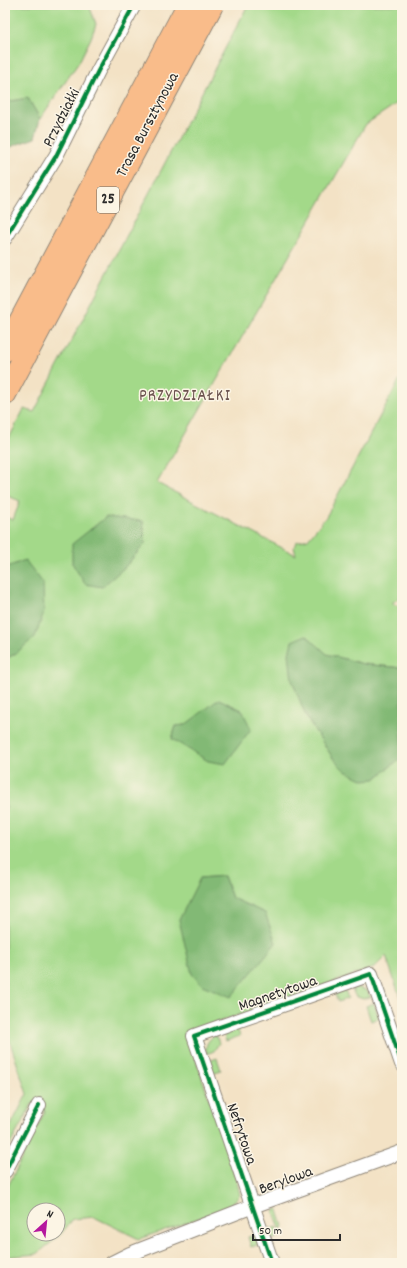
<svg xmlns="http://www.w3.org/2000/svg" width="407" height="1268" font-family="Dekko,sans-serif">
<rect width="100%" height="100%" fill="#fcf5e5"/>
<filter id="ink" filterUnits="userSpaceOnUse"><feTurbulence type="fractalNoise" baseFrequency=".025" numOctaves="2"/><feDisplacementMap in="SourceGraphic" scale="8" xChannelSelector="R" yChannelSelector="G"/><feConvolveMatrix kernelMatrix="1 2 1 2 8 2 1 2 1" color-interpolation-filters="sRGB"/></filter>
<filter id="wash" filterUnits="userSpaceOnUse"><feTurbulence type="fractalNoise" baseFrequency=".012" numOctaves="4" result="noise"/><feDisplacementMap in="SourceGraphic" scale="16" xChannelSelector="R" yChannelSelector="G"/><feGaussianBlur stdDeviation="0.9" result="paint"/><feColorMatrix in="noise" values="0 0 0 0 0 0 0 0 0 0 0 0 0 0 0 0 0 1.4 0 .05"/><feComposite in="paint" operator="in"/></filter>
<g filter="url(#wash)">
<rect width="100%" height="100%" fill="#f3e2c5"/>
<!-- green -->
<path fill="#a3d989" stroke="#67825a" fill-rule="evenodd" d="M5,5H89L96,24L91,38L79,62L40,119L28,98L5,102Z
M248,5H402V100L366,124L157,483L296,555L294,547L296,542L308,539L326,517L402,375V596L392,603L402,608V668L363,664L326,654L306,635V717L335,761L375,779L402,757V1003L386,956L374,968L187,1033L237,1182L240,1195L228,1208L139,1239L94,1217L73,1219L60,1235L37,1254L5,1257V1192L45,1111L32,1104L10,1145L5,1144V1137L27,1094L5,1027V808L7,807L5,806V659L15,654L25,561L5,568V517L13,520L20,501L5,495V446L24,409L34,412ZM185,725L172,739L176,726ZM224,876L232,898L200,878ZM34,1210H58V1234H34Z
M356,987L366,990L371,997L363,999L355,996L352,988Z
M345,990L348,998L338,1002L335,994Z
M374,1003L379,1018L371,1021L366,1006Z
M237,1028L240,1036L226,1041L223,1032Z
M216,1035L219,1043L214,1051L206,1054C205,1045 208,1039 216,1035Z
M217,1058L221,1070L213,1073L209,1061Z
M277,1207L283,1226L281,1231L274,1212Z
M276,1227L279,1237L271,1240L268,1230Z
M256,1235L260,1244L251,1247L248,1237Z"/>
<!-- forest -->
<path fill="#82b975" stroke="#567250" d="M28,98L40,119L35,138L15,145L5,150V102Z
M106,517L143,521L145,544L125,567L102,587L85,584L72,563V544Z
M25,560L43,583L44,612L35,637L15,654L5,659V568Z
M306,635L327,654L363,664L402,668V757L375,779L364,780L345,771L335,761L306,717L292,680L289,654L292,641Z
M219,699L242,710L251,729L225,764L208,761L172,739L176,726L185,725Z
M224,876L232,898L265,913L276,943L231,997L202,985L192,974L179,920L200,878Z"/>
</g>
<g filter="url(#ink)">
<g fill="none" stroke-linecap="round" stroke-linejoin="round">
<!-- street casing -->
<g stroke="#8f8678" stroke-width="16">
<path id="street" d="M5,238L56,156L98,71L134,5
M5,1171L39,1105
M112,1263L130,1254L253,1206L402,1152
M272,1263L194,1036L371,974L402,1064"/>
</g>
<!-- primary casing -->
<g stroke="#8f8678" stroke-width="24">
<path id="primary" d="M5,350L188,5
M5,394L212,5"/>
</g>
<!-- street -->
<use href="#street" stroke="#fff" stroke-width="14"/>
<!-- primary -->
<use href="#primary" stroke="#f9bc8a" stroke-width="22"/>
<!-- cycleway casing -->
<g stroke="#fcf5e5" stroke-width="6">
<path id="cycleway" d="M5,238L56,156L98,71L134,5
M5,1171L39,1105
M272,1263L194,1036L371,974L402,1064"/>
</g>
<!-- cycleway -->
<use href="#cycleway" stroke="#00873e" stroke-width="4"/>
</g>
</g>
<g text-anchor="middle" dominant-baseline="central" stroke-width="3" stroke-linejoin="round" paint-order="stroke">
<!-- shield labels -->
<rect fill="#fcf5e5" stroke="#6a6863" stroke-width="1" x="97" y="187" width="22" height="26" rx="3"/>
<g font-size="15" font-weight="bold" fill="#2b2b2b">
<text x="108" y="200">25</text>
</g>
<!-- street labels -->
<g font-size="16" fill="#2b2b2b" stroke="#fcf5e5">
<text transform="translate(62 118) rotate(-63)">Przydziałki</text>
<text transform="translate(148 125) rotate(-62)">Trasa Bursztynowa</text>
<text transform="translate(278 994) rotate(-19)">Magnetytowa</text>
<text transform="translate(241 1134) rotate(71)">Nefrytowa</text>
<text transform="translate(286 1181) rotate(-20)">Berylowa</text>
</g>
<!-- neighbourhood labels -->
<g font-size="17" letter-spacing="1" fill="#6c5450" stroke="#fcf5e5">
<text x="185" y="397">PRZYDZIAŁKI</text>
</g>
</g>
<!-- margin -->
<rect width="407" height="1268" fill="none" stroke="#fcf5e5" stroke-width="20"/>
<!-- north arrow -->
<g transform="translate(46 1222) rotate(27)"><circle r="19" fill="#fcf5e5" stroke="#a8a49b"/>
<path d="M0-3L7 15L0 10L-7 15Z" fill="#b5179e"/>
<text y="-6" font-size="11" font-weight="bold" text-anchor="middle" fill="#2b2b2b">N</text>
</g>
<!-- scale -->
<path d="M253 1234v6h87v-6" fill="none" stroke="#2b2b2b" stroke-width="2"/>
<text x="259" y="1234" font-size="12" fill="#2b2b2b" stroke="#fcf5e5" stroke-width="3" paint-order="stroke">50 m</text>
</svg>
